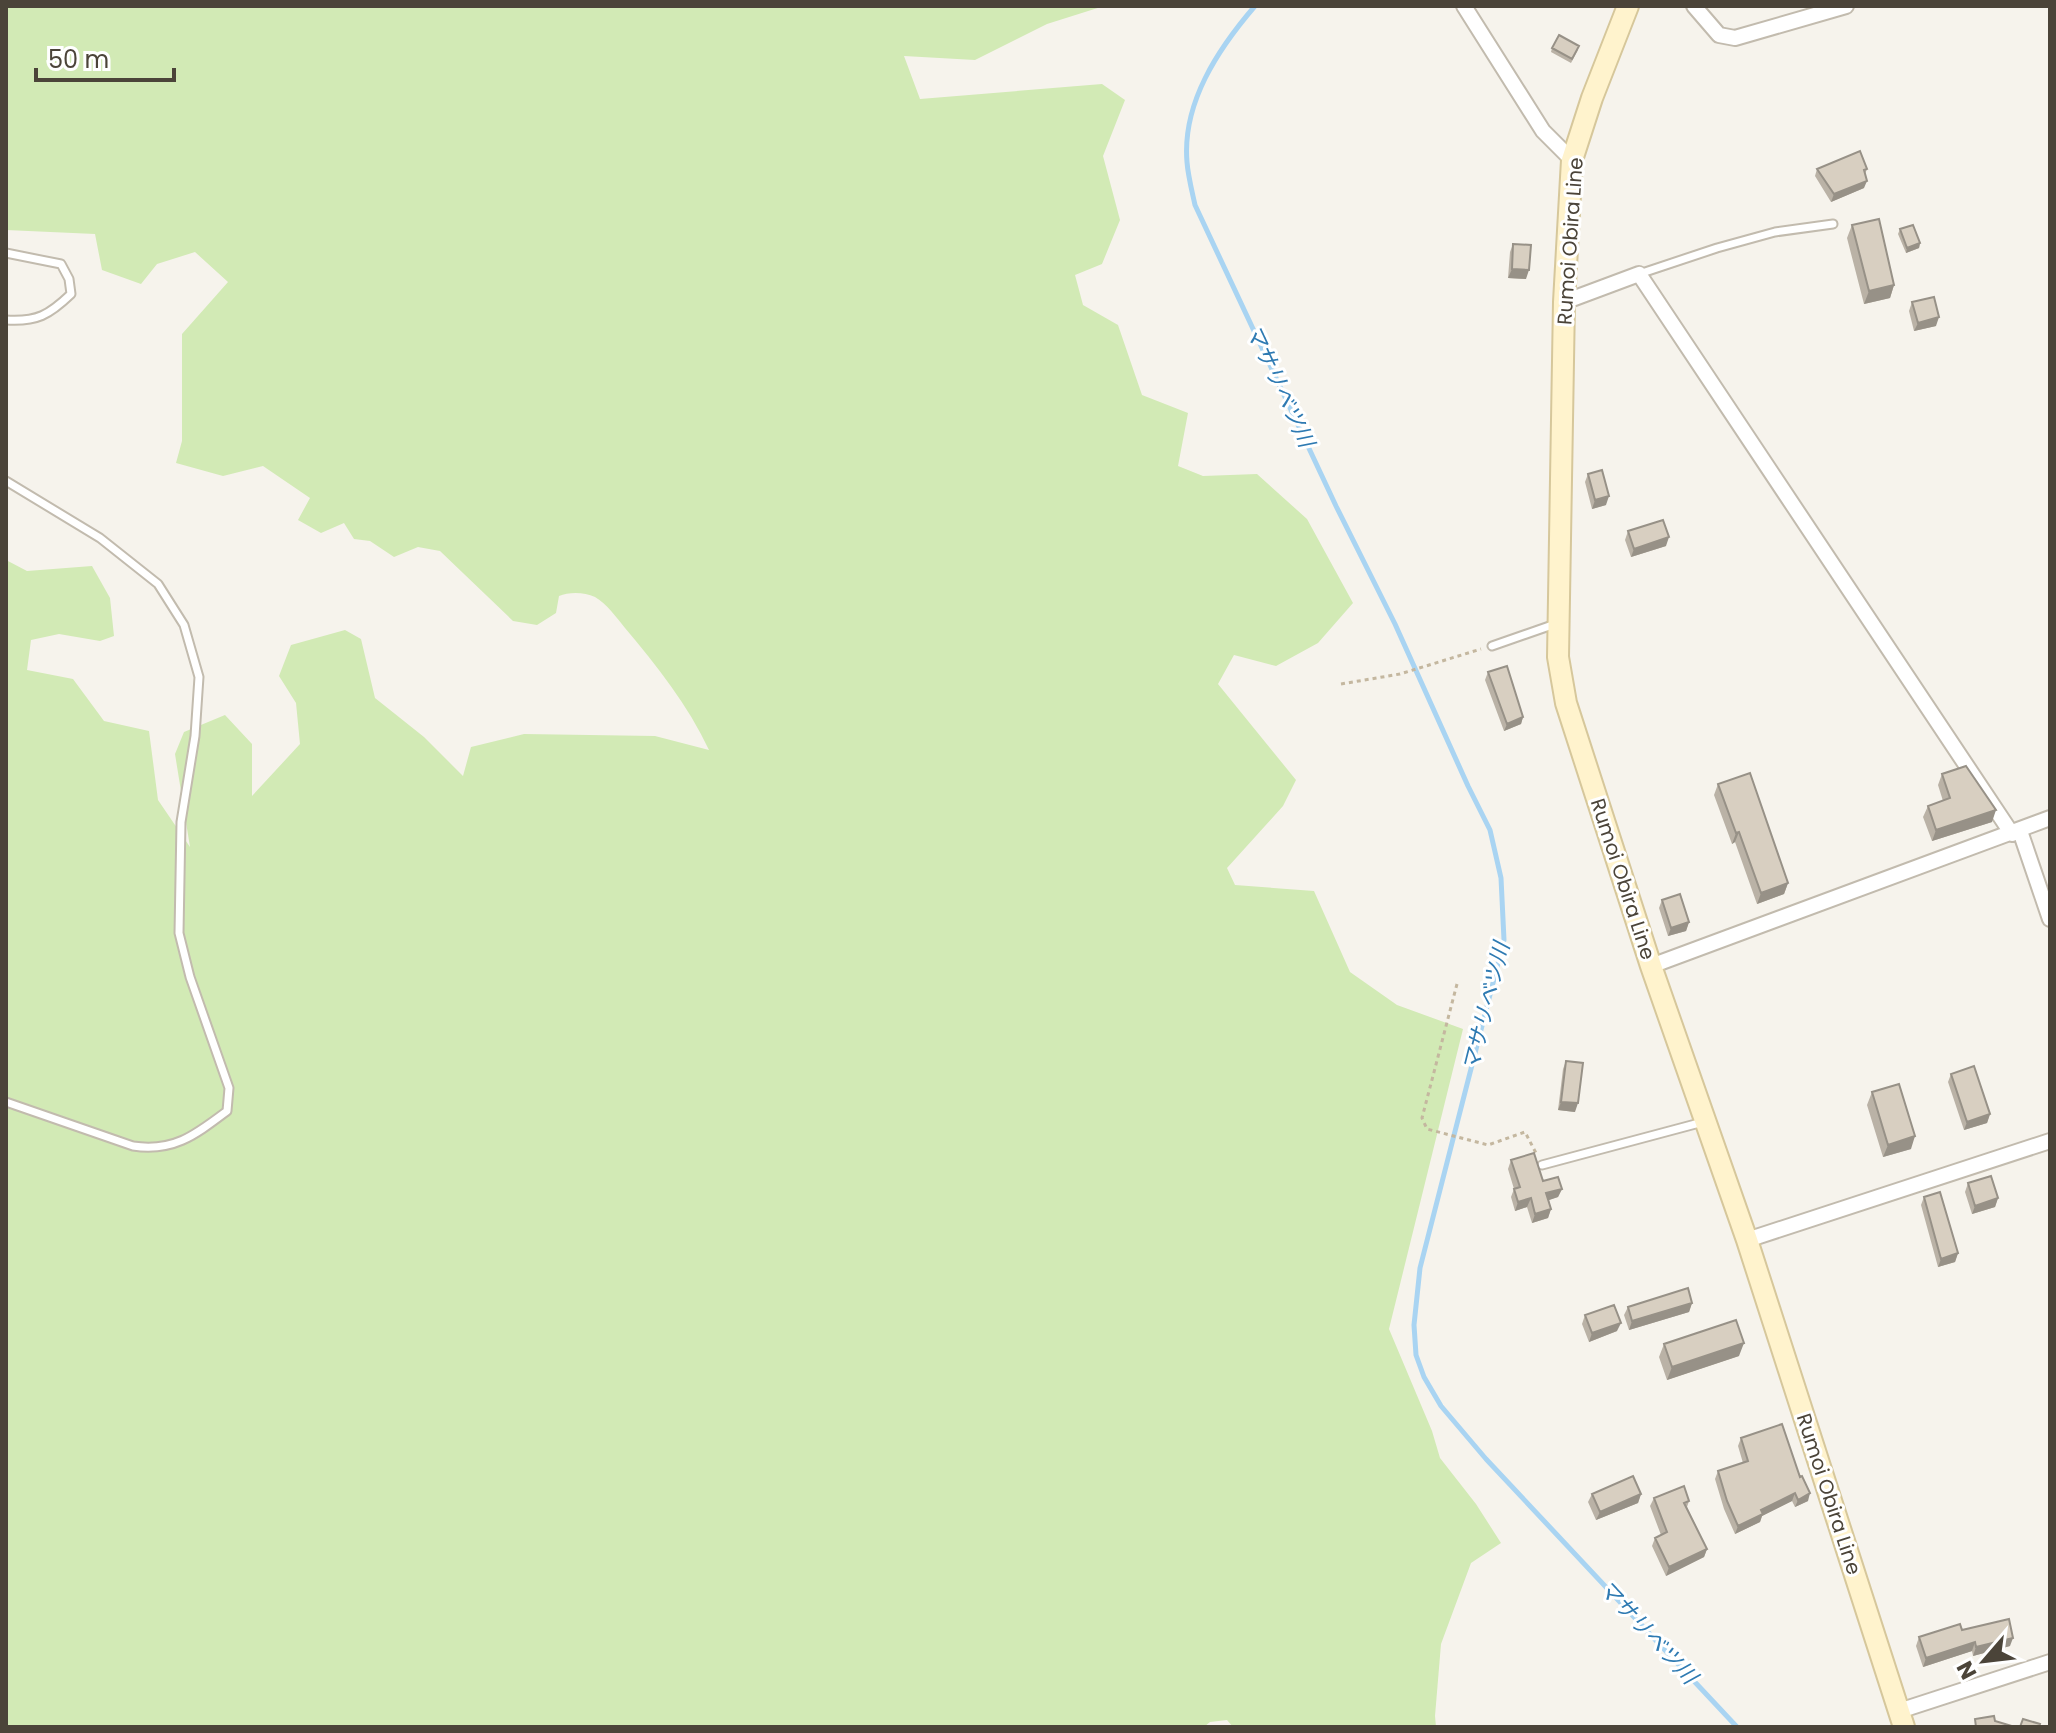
<svg xmlns="http://www.w3.org/2000/svg" width="2056" height="1733" font-family="Poppins,'Noto Sans JP',sans-serif">
<rect width="100%" height="100%" fill="#f6f3ec"/>
<!-- green -->
<path fill="#d2eab5" d="M6,6H1104L1047,24L975,60L904,56L920,99L1102,84L1125,100L1103,156L1120,220L1102,264L1075,275L1083,305L1118,325L1142,395L1188,413L1178,466L1203,476L1257,474L1307,519L1353,603L1318,643L1276,666L1234,655L1218,684L1296,780L1283,806L1227,868L1235,885L1314,891L1350,972L1397,1005L1463,1029L1389,1329L1432,1431L1440,1458L1476,1504L1501,1543L1471,1563L1441,1644L1435,1716L1436,1727H1233L1227,1720L1210,1722L1204,1727H6V560L27,571L92,566L110,598L114,636L100,641L59,634L31,640L27,670L73,679L104,721L149,731L158,800L190,847L175,754L184,732L225,715L252,744V796L300,744L296,703L279,676L291,645L345,630L361,639L375,698L424,737L463,776L471,747L524,734L655,736L709,750C688,705 657,666 625,628C617,618 606,603 595,597C584,592 569,592 559,596L556,613L537,625L513,621L440,551L418,547L394,557L370,541L354,539L344,523L321,533L298,520L310,498L263,466L223,476L176,463L182,441V334L228,282L195,252L157,264L141,284L102,270L95,234L6,230Z"/>
<g fill="none" stroke-linecap="round" stroke-linejoin="round">
<!-- stream -->
<path stroke="#a9d4f2" stroke-width="5" d="M1255,6C1218,49 1182,103 1187,162C1188,176 1192,191 1195,205L1336,506L1395,624L1468,786L1490,830L1501,878L1504,940L1420,1268L1414,1325L1416,1355L1424,1377L1441,1406L1486,1459L1737,1727"/>
<!-- lane casing -->
<g stroke="#c2bbae" stroke-width="11">
<path id="lane" d="M6,253L61,264L69,279L71,294C49,315 37,322 6,320
M1639,274L1717,248L1775,232L1833,224
M6,481L100,538L158,584L184,625L199,677L195,736L181,822L179,933L190,977L229,1088L227,1111C195,1135 174,1152 133,1146L6,1102
M1492,646L1558,623
M1542,1165L1703,1122"/>
</g>
<!-- street casing -->
<g stroke="#c2bbae" stroke-width="18">
<path id="street" d="M1464,6L1543,131L1572,160
M1694,6L1719,35L1735,38L1846,6
M1564,302L1639,274L2012,834
M2020,831L2050,919
M1651,966L2050,818
M1747,1240L2050,1141
M1899,1711L2050,1662"/>
</g>
<!-- secondary casing -->
<g stroke="#d6c79b" stroke-width="24">
<path id="secondary" d="M1628,6L1592,98L1572,160L1564,302L1558,657L1566,703L1651,966L1747,1240L1904,1727"/>
</g>
<!-- path -->
<path stroke="#c4b79f" stroke-width="3" stroke-dasharray="4 4" stroke-linecap="butt" d="M1341,684L1400,674L1481,649
M1457,984L1422,1118L1427,1129L1488,1145L1525,1132L1537,1155"/>
<!-- lane -->
<use href="#lane" stroke="#fff" stroke-width="7"/>
<!-- street -->
<use href="#street" stroke="#fff" stroke-width="14"/>
<!-- secondary -->
<use href="#secondary" stroke="#fff3cd" stroke-width="20"/>
</g>
<!-- wall -->
<path fill="#bab2a6" d="M1552,48L1578,50L1571,63L1551,52Z
M1817,169H1867L1865,174L1864,188L1831,202L1815,176Z
M1852,225L1894,285L1890,298L1864,304L1847,238Z
M1900,229L1920,243L1919,248L1906,253L1898,234Z
M1513,244L1526,279L1508,278L1510,252Z
M1912,302L1936,326L1914,331L1909,311Z
M1588,474L1606,505L1592,509L1585,482Z
M1628,531L1666,546L1631,557L1625,540Z
M1488,672L1523,717L1521,724L1504,731L1485,680Z
M1942,774L1992,822L1932,841L1923,817L1928,806L1943,801L1938,785Z
M1718,784L1788,883L1784,894L1757,904L1735,842L1732,844L1714,795Z
M1662,900L1689,922L1686,931L1668,936L1659,908Z
M1566,1061L1575,1112L1558,1110L1563,1069Z
M1951,1074L1990,1114L1987,1123L1964,1130L1948,1082Z
M1872,1092L1911,1149L1883,1157L1867,1105Z
M1511,1160L1543,1181L1562,1189L1558,1197L1549,1200L1551,1209L1548,1218L1532,1223L1527,1207L1515,1211L1511,1197L1514,1189L1508,1169Z
M1968,1183L1998,1198L1995,1207L1972,1214L1965,1192Z
M1924,1197L1958,1253L1955,1262L1938,1267L1921,1205Z
M1692,1303L1689,1312L1629,1330L1624,1315L1628,1307Z
M1585,1315L1617,1331L1589,1342L1582,1324Z
M1664,1344L1739,1356L1667,1380L1659,1357Z
M1741,1438L1808,1501L1795,1507L1792,1501L1762,1516L1760,1522L1735,1534L1724,1509L1715,1479L1718,1471L1743,1463L1738,1446Z
M1592,1494H1641L1638,1503L1596,1520L1588,1502Z
M1654,1498L1689,1501L1687,1507L1707,1549L1704,1557L1666,1576L1652,1546L1655,1538L1661,1535L1650,1506Z
M1962,1630L2010,1646L1973,1656L1972,1651L1923,1667L1916,1646L1919,1637Z"/>
<!-- shaded-wall -->
<path fill="#979187" d="M1867,181L1864,188L1831,202L1834,194Z
M1920,243L1919,248L1906,253L1907,248Z
M1512,269L1529,270L1526,279L1508,278Z
M1894,285L1890,298L1864,304L1869,291Z
M1939,317L1936,326L1914,331L1918,323Z
M1609,496L1606,505L1592,509L1595,500Z
M1669,537L1666,546L1631,557L1634,549Z
M1523,717L1521,724L1504,731L1507,724Z
M1996,810L1992,822L1932,841L1936,830Z
M1739,832L1735,842L1732,844L1736,833Z
M1788,883L1784,894L1757,904L1761,893Z
M1689,922L1686,931L1668,936L1671,928Z
M1561,1102L1578,1103L1575,1112L1558,1110Z
M1990,1114L1987,1123L1964,1130L1967,1122Z
M1915,1136L1911,1149L1883,1157L1888,1145Z
M1562,1189L1558,1197L1543,1202L1546,1193Z
M1531,1198L1527,1207L1515,1211L1518,1202Z
M1998,1198L1995,1207L1972,1214L1975,1206Z
M1551,1209L1548,1218L1532,1223L1535,1214Z
M1958,1253L1955,1262L1938,1267L1941,1259Z
M1692,1303L1689,1312L1629,1330L1632,1321Z
M1621,1323L1617,1331L1589,1342L1592,1333Z
M1744,1343L1739,1356L1667,1380L1672,1367Z
M1795,1493L1792,1501L1762,1516L1760,1522L1735,1534L1738,1526L1761,1510Z
M1810,1493L1808,1501L1795,1507L1798,1500Z
M1641,1494L1638,1503L1596,1520L1600,1512Z
M1707,1549L1704,1557L1666,1576L1669,1567Z
M2013,1638L2010,1646L1973,1656L1976,1647Z
M1975,1642L1972,1651L1923,1667L1926,1658Z"/>
<!-- building -->
<path fill="#d8cfc1" stroke="#979187" stroke-width="2" d="M1559,35L1579,46L1572,59L1552,48Z
M1860,151L1867,169L1864,170L1867,181L1834,194L1817,169Z
M1879,219L1894,285L1869,291L1852,225Z
M1913,225L1920,243L1907,248L1900,229Z
M1513,244L1531,245L1529,270L1512,269Z
M1934,297L1939,317L1918,323L1912,302Z
M1602,470L1609,496L1595,500L1588,474Z
M1663,520L1669,537L1634,549L1628,531Z
M1507,666L1523,717L1507,724L1488,672Z
M1966,766L1996,810L1936,830L1928,806L1950,798L1942,774Z
M1750,773L1788,883L1761,893L1739,832L1736,833L1718,784Z
M1680,894L1689,922L1671,928L1662,900Z
M1566,1061L1583,1063L1578,1103L1561,1102Z
M1974,1066L1990,1114L1967,1122L1951,1074Z
M1899,1084L1915,1136L1888,1145L1872,1092Z
M1534,1153L1543,1181L1558,1177L1562,1189L1546,1193L1551,1209L1535,1214L1531,1198L1518,1202L1514,1189L1520,1187L1511,1160Z
M1991,1176L1998,1198L1975,1206L1968,1183Z
M1940,1192L1958,1253L1941,1259L1924,1197Z
M1688,1288L1692,1303L1632,1321L1628,1307Z
M1614,1305L1621,1323L1592,1333L1585,1315Z
M1736,1320L1744,1343L1672,1367L1664,1344Z
M1782,1424L1800,1477L1802,1476L1810,1493L1798,1500L1795,1493L1761,1510L1763,1514L1738,1526L1727,1501L1718,1471L1748,1461L1741,1438Z
M1633,1476L1641,1494L1600,1512L1592,1494Z
M1684,1486L1689,1501L1684,1503L1707,1549L1669,1567L1655,1538L1667,1532L1654,1498Z
M2009,1619L2013,1638L1976,1647L1975,1642L1926,1658L1919,1637L1960,1624L1962,1630Z
M1994,1716L1995,1721L2015,1727H1976L1975,1719Z
M2023,1719L2040,1724L2039,1727H2020Z"/>
<g text-anchor="middle" dominant-baseline="central" stroke-width="6" stroke-linejoin="round" paint-order="stroke">
<!-- street labels -->
<g font-size="20" fill="#4b4439" stroke="#fff">
<text transform="translate(1570 241) rotate(-86)">Rumoi Obira Line</text>
<text transform="translate(1623 879) rotate(72)">Rumoi Obira Line</text>
<text transform="translate(1829 1494) rotate(72)">Rumoi Obira Line</text>
</g>
<!-- water labels -->
<g font-size="22" font-style="italic" fill="#2e7ab2" stroke="#fff">
<text transform="translate(1280 386) rotate(65)">マサリベツ川</text>
<text transform="translate(1486 1007) rotate(-76)">マサリベツ川</text>
<text transform="translate(1648 1632) rotate(47)">マサリベツ川</text>
</g>
</g>
<!-- border -->
<rect width="2056" height="1733" fill="none" stroke="#4b4439" stroke-width="16"/>
<!-- north arrow -->
<g transform="translate(1984 1661) rotate(242)" stroke="#ffffff" stroke-width="6" paint-order="stroke">
<path d="M0-6L14 30L0 20L-14 30Z" fill="#4b4439"/>
<text y="-12" font-size="22" font-weight="bold" text-anchor="middle" fill="#4b4439">N</text>
</g>
<!-- scale -->
<path d="M36 68v12h138v-12" fill="none" stroke="#4b4439" stroke-width="4"/>
<text x="48" y="68" font-size="24" fill="#4b4439" stroke="#ffffff" stroke-width="6" paint-order="stroke">50 m</text>
</svg>
